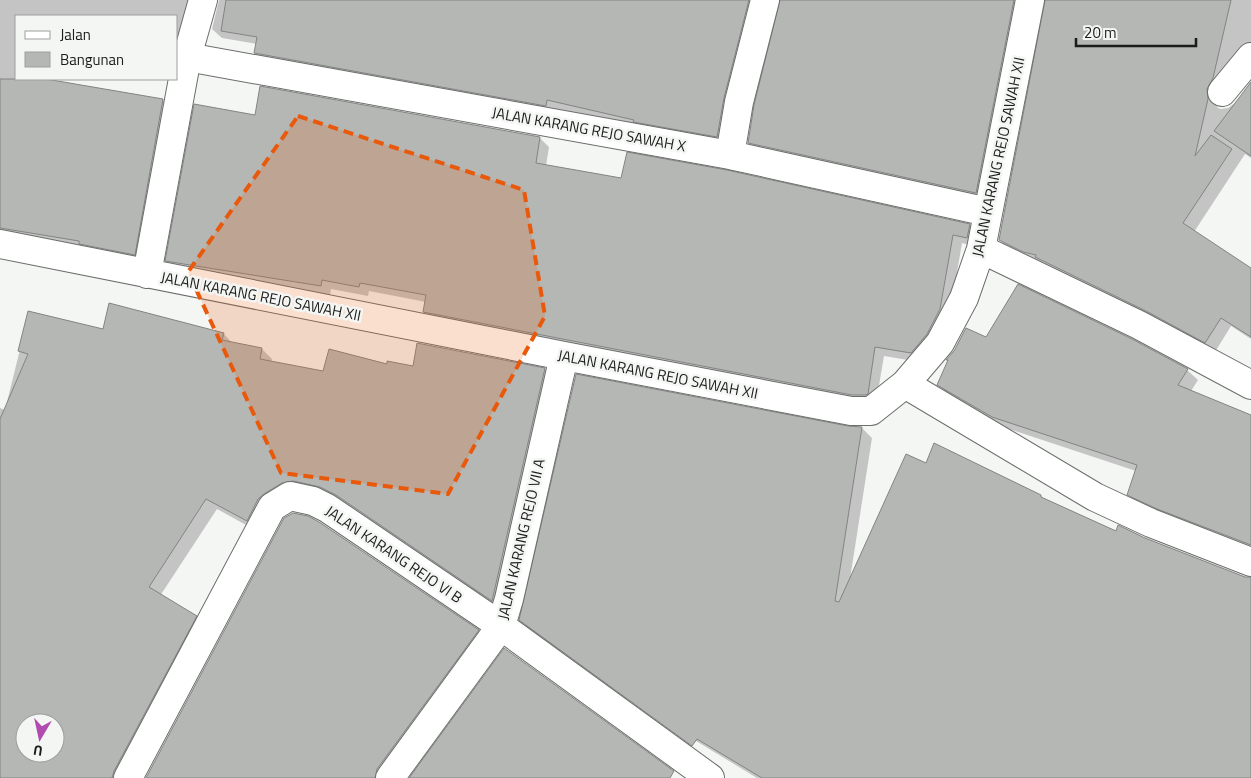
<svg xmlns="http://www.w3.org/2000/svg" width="1251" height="778" font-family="'Titillium Web',sans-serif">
<rect width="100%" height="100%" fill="#f4f6f4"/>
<!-- shadow -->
<path fill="#0003" fill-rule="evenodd" d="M0,0H200L176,48V16H16V79H39L163,100L172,110L144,264L0,240Z
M219,0H752L726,146L556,109L555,115L264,62L255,53L257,44L222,38L212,29Z
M802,0H1027L986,202L759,152L749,143Z
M1046,0H1251V55L1216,99L1217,107L1220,109L1228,108L1235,103L1251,83V158L1245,154L1194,232L1251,269V339L1231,326L1215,352L1010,250L1000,240Z
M256,116L540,138L549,147L546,166L622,179L969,225L979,235L976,247L962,243L949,319L920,362L884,356L876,403L433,321L424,312L426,302L369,291L368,296L331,289L330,295L176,270L167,260Z
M29,313L104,331L224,334L232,343L262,349L272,359L271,362L324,373L388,366L545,369L555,380L502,610L348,505L331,497L305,491L257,531L217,509L160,596L196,617L206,627L126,778H0V408L5,410ZM25,723H55V753H25Z
M987,338L1131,340L1187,370L1198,380L1191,391L1251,416V551L1139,505L1129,494L1136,471L1003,427L949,395L938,384Z
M848,428H862L872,438L850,579L926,464L1041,496L1044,500L1116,533L1145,539L1245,578H1251V778H757L627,699L531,630L520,619Z
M478,631L488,641L388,778H147Z"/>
<!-- building -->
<path fill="#b5b7b5" stroke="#828482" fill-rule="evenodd" d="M226,0H749L724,98L717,137L633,122L634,120L547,100L546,106L254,53L257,37L221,31Z
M780,0H1014L976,193L748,143L754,105Z
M1045,0H1231L1213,78L1207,89L1208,99L1195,156L1211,135L1232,149L1183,223L1251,268V337L1221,318L1205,343L1146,311L1035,257L1036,255L1023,252L999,240Z
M0,79H46L163,99L135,255L79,244V241L0,228Z
M1251,82V156L1214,131Z
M260,86L540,137L536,163L621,178L627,152L727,170L970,224L967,238L953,235L940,309L927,334L911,353L875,347L868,394L866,395H852L423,312L426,295L360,283L359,287L322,280L321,286L165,261L194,104L255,115Z
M1018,284L1132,339L1188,369L1178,385L1251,415V545L1157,509L1127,495L1137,465L992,417L937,385L948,360H946L954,351L966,328L986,337Z
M109,303L224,333L222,340L262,348L260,359L323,371L329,349L387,364V361L413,366L417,343L545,368L492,601L336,495L320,487L293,481L282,483L264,494L258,499L247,521L206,499L149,587L197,616L114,771L112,778H0V419L28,354L18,351L28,311L103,329ZM25,723H55V753H25Z
M576,374L848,426L862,427L835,601L839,602L906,454L926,463L934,443L1041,495V497L1116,531L1118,525L1145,538L1245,577H1251V778H762L697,739L692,746L519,620Z
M293,513L308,516L319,522L479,630L377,769L375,778H146L284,518Z
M504,648L674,771L670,778H409Z"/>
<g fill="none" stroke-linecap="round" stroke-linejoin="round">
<!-- minor casing -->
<g stroke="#6c6e6c" stroke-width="30">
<path id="minor" d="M187,57L730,155L988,212
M1222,92L1251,57
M730,155L739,102L765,0
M0,244L564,356L851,411H871L905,384L940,343L964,298L981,249L1030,0
M981,249L1139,325L1251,385
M147,274L187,57L203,0
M905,384L1095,497L1151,523L1251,562
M128,778L272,507L290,496L313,501L327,508L501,626L710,778
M390,778L501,626L509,599L564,356"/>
</g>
<!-- minor -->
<use href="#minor" stroke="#fff" stroke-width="28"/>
</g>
<!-- marked area -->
<path fill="#e8590c" fill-opacity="0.2" stroke="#e8590c" stroke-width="4" stroke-dasharray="10 6" stroke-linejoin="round" d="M298,116L524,190L545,316L448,494L281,473L188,272Z"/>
<g text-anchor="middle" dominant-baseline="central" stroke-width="5" stroke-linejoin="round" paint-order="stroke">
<!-- street labels -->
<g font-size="15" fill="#1a1b1a" stroke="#f4f6f4">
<text transform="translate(589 129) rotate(10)">JALAN KARANG REJO SAWAH X</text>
<text transform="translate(998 157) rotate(-78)">JALAN KARANG REJO SAWAH XII</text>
<text transform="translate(261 296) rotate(11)">JALAN KARANG REJO SAWAH XII</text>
<text transform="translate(658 374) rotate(11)">JALAN KARANG REJO SAWAH XII</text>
<text transform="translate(521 539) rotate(-77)">JALAN KARANG REJO VII A</text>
<text transform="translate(394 554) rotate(34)">JALAN KARANG REJO VI B</text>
</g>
</g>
<!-- legend -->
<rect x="15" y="15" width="162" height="65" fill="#f4f6f4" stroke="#9d9e9d"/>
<rect x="25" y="31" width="25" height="8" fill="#ffffff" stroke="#9d9e9d"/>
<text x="60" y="40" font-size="15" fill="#1a1b1a">Jalan</text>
<rect x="25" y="52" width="25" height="15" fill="#b5b7b5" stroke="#9d9e9d"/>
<text x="60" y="65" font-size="15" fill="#1a1b1a">Bangunan</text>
<!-- north arrow -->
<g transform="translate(40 738) rotate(189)"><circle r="24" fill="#f4f6f4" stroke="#9d9e9d"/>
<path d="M0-4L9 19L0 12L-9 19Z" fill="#b14baf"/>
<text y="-8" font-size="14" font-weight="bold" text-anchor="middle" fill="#1a1b1a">U</text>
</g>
<!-- scale -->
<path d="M1076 38v8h120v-8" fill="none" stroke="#1a1b1a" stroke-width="2.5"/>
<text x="1084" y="38" font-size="15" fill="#1a1b1a" stroke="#f4f6f4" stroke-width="4" paint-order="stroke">20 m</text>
</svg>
